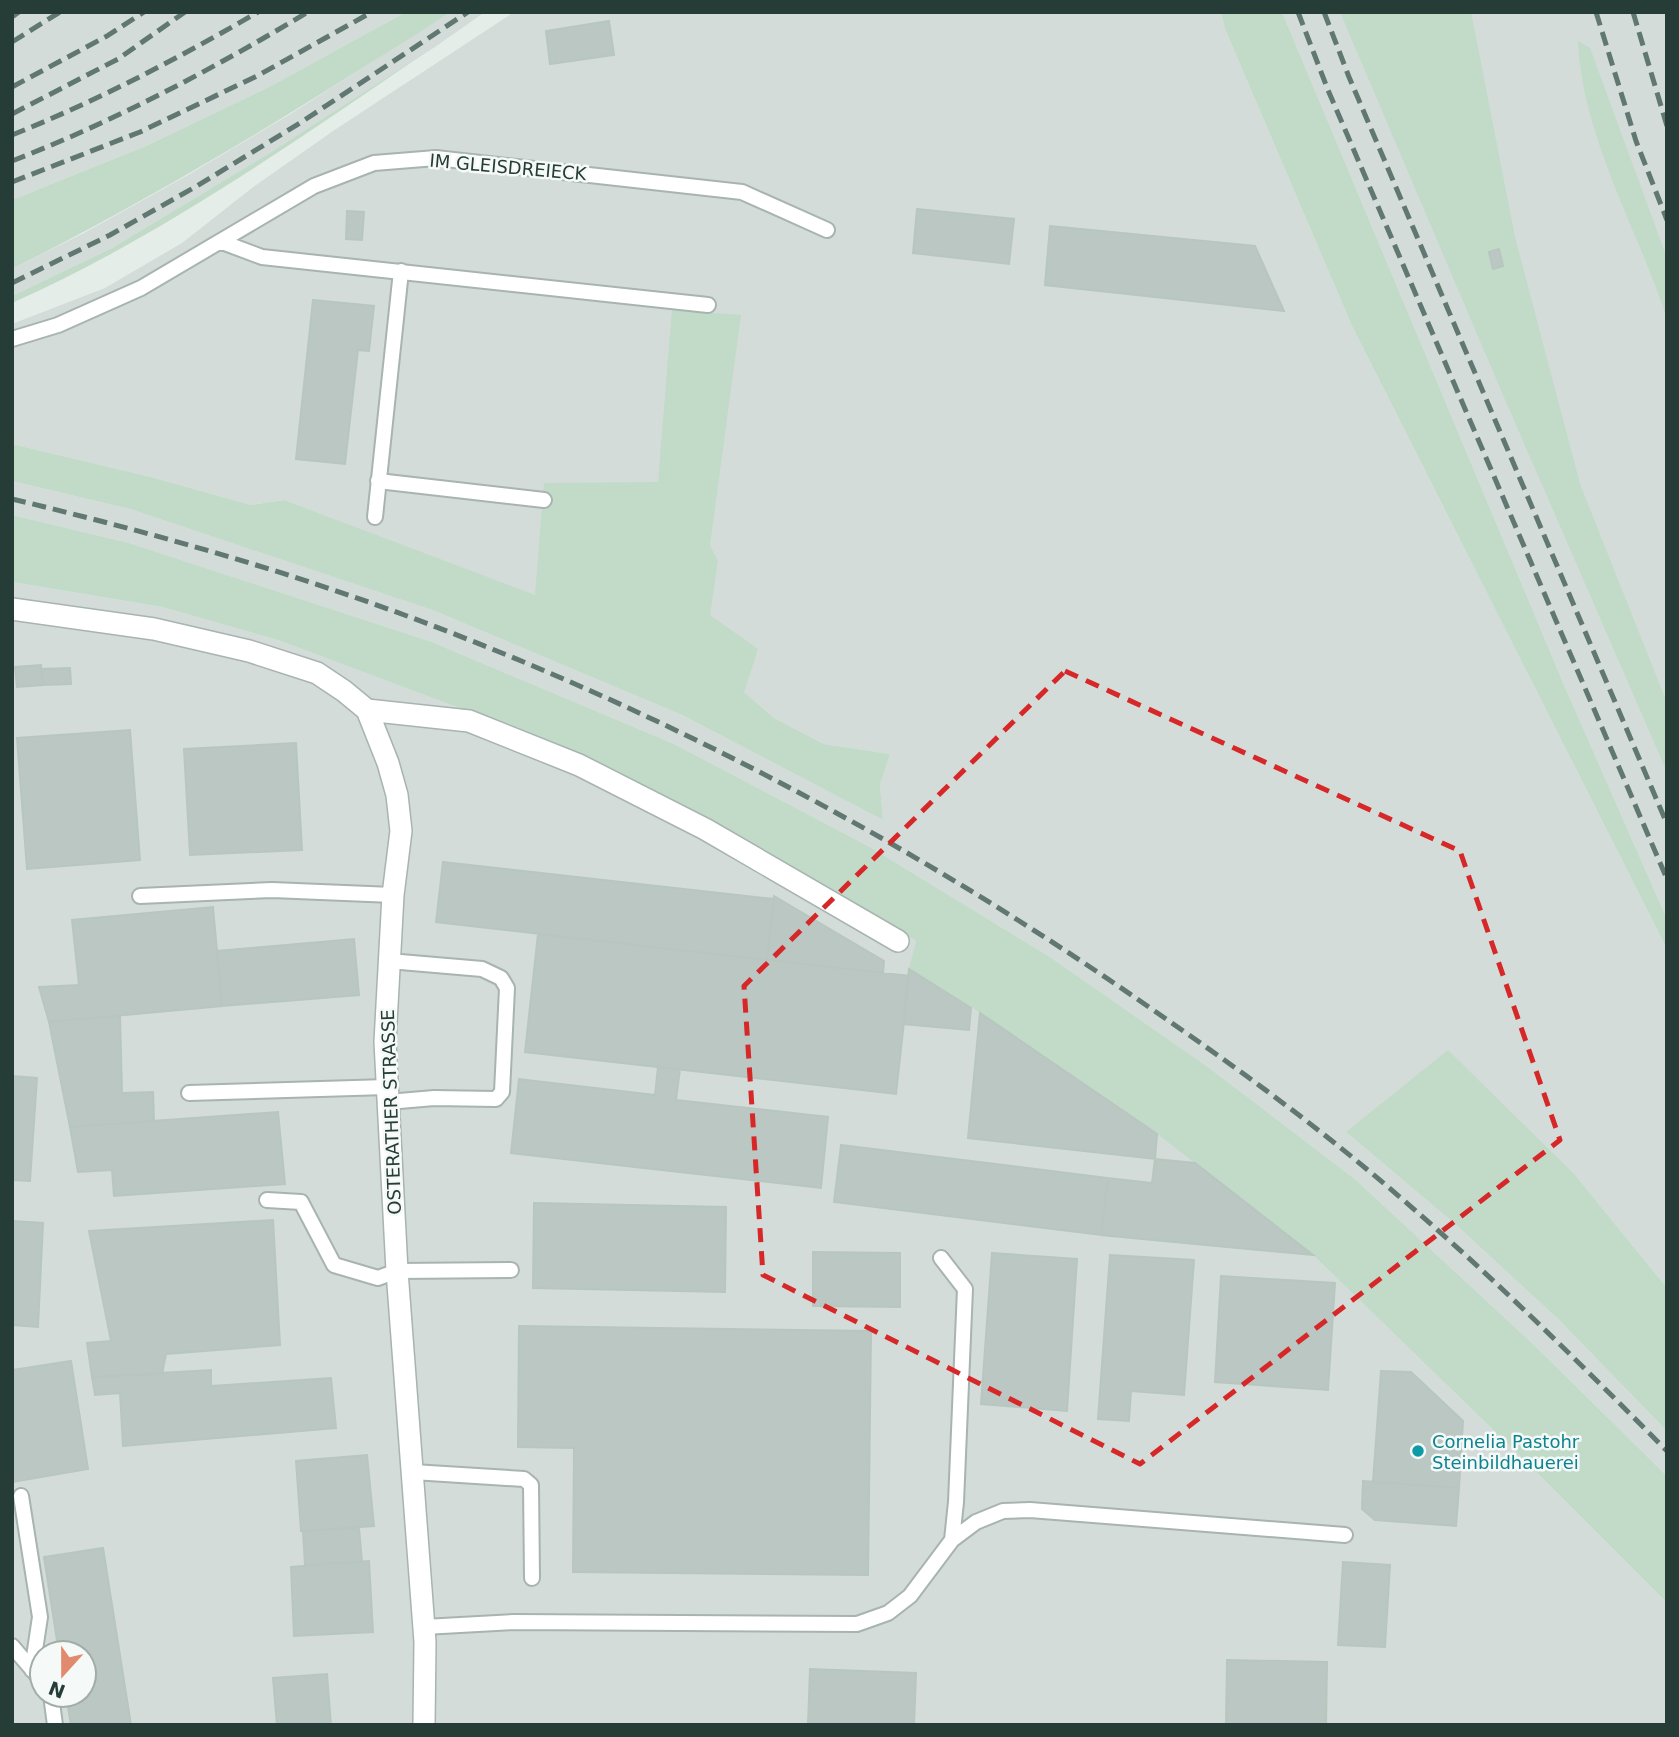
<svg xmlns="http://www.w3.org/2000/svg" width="1679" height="1737" font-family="'DejaVu Sans',sans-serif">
<rect width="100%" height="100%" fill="#e5ede9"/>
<!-- built -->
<path fill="#d3dcd8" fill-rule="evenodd" d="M12,12H406L271,86L146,146L12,200Z
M450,12H485L435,47L268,154L112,248L12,296V269L84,233L188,175L292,113Z
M514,12H1221L1225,29L1352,326L1667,949V1288L1576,1176L1346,1132L1455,1224L1558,1319L1667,1431V1476L1534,1345L1356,1180L1208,1067L1050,957L870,847L674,744L432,642L129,543L12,515V481L130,509L435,611L682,715L883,820L880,785L890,754L824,744L774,718L744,692L535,596L284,500L251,505L151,477L12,444V324L105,288L182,243L252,188L333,131Z
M1282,12H1667V919L1564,685Z
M12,582L162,607L278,640L587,756L729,832L916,941L910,969L980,1013L1157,1134L1313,1255L1519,1455L1667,1603V1725H12ZM42,1653H84V1695H42Z"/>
<!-- green -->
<path fill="#c1dbc8" d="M406,12H450C418,34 384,54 351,75C241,145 129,210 12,269V200L146,146L271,86Z
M1221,12H1282L1564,685L1667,919V949L1352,326L1225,29Z
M1340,12H1471L1515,237L1580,484L1667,703V772L1500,388Z
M1578,41L1590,48L1667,258V319C1638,229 1582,137 1578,41Z
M422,55C290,145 158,238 12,303V296L112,248L268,154Z
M672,310L741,315L710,545L718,561L710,615L758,649L744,692L774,718L824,744L890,754L880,785L883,820L682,715L435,611L130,509L12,481V444L151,477L251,505L284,500L535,595L544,483L658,482Z
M12,515L129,543L432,642L674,744L870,847L1050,957L1208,1067L1356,1180L1534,1345L1667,1476V1603L1519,1455L1313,1255L1157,1134L980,1013L909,969L916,941L729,832L587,756L278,640L162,607L12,582Z
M1448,1050L1576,1176L1667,1288V1431L1558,1319L1455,1224L1346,1132Z"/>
<!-- building -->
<path fill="#bbc7c2" stroke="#b8c6c0" stroke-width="2" d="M609,21L614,55L550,64L546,31Z
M917,209L1014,219L1009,264L913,253Z
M347,211L364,212L362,240L346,239Z
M1050,226L1255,246L1284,311L1045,285Z
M1499,249L1503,266L1493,269L1489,252Z
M313,300L374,306L369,351L358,350L345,464L296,459Z
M41,665L43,685L17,687L15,667Z
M70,668L71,684L43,685L41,669Z
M130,730L140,860L27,869L17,738Z
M296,743L302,850L190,855L184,749Z
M443,862L774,899L767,960L436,922Z
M774,896L884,961L883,973L767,960Z
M213,907L222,1006L49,1022L39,987L79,985L72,920Z
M538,934L909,976L896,1094L525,1052Z
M354,939L359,995L222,1006L217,951Z
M909,969L971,1008L969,1030L903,1024Z
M980,1013L1157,1134L1155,1159L968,1138Z
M120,1016L122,1093L153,1092L154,1121L70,1127L49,1022Z
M658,1067L680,1069L676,1100L828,1117L821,1188L511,1153L519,1079L655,1095Z
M12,1076L37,1078L30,1181L12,1180Z
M278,1112L285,1184L114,1196L112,1170L78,1172L70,1127Z
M841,1145L1108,1178L1101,1235L834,1202Z
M1155,1159L1195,1163L1313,1255L1101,1235L1108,1178L1152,1183Z
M534,1203L726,1207L725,1292L533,1288Z
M273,1220L280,1345L166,1354L162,1374L92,1377L87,1343L111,1341L89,1231Z
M12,1221L43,1223L38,1327L12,1325Z
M813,1252L900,1253V1307L813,1306Z
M992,1253L1077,1259L1067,1411L981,1404Z
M1110,1255L1194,1260L1184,1395L1131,1391L1129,1421L1098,1419Z
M1221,1276L1335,1283L1328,1390L1215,1382Z
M519,1326L871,1331L868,1575L573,1572L574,1448L518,1447Z
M71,1361L88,1469L12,1482V1370Z
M211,1370V1386L331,1378L336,1428L123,1446L120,1393L95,1395L92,1377Z
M1381,1371L1411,1372L1463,1421L1459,1488L1373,1482Z
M367,1455L374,1526L301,1531L296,1461Z
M1363,1481L1459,1488L1456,1526L1375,1520L1362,1509Z
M359,1528L362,1562L305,1565L303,1531Z
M103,1548L131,1725H71L66,1695H84V1653H59L44,1557Z
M369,1561L373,1632L294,1636L291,1567Z
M1343,1562L1390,1565L1385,1647L1338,1645Z
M1227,1660L1327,1662L1326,1725H1226Z
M810,1669L916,1673L914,1725H808Z
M327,1674L331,1725H277L273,1678Z"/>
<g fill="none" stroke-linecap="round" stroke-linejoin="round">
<!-- lane casing -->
<g stroke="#a8b4b0" stroke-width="18">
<path id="lane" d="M222,242L262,257L708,305
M12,339L58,325L141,288L314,186L374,163L436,158L742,192L827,230
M378,481L544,500
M375,517L401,271
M140,896L272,890L393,895
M189,1093L387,1087
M388,1102L434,1098L496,1099L502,1092L507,988L501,978L482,969L389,961
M267,1200L301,1202L334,1265L378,1278L397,1271L511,1270
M941,1258L965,1289L956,1502L952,1540
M413,1472L524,1479L531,1485L532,1578
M21,1496L40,1617L32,1670
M424,1627L513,1622L857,1624L888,1613L910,1596L952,1540L976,1522L1003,1511L1030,1510L1345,1535
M12,1646L42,1681
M51,1695L55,1725"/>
</g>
<!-- street casing -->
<g stroke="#a8b4b0" stroke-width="24">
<path id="street" d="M12,609L154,629L249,651L317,673L344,691L367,710L388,763L397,795L401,831L393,895L385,1042L397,1271L425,1642L424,1725
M367,710L469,721L579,765L705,829L898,941"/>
</g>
<!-- lane -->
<use href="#lane" stroke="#fff" stroke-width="14"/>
<!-- street -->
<use href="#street" stroke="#fff" stroke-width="21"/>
<!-- rail -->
<path stroke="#617872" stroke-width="5" stroke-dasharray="14 7" stroke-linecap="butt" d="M1298,12L1328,90L1667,879
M1324,12L1349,77L1667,824
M1596,12L1636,141L1667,220
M1633,12L1667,126
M12,17L19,12
M12,42L60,12
M12,87L107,36L144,12
M12,114L118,59L185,12
M12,135C97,101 179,58 258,12
M12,161C115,121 213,69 308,12
M12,182L140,132L257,76L372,12
M12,283L110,235L197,186L300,123L468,12
M12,499C154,533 295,573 431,625C683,721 921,849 1143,1003C1220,1056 1297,1111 1369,1171C1474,1258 1571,1354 1667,1451"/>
</g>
<!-- marked area -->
<path fill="none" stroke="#d62828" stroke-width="5" stroke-dasharray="14 9" stroke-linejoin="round" d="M1065,671L1460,851L1560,1140L1140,1464L763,1275L744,986Z"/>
<!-- markers -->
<circle fill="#0f9aa8" stroke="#f5f9f7" stroke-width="2.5" cx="1418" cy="1451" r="7"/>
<g text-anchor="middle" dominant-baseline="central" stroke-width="5" stroke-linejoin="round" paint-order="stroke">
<!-- street labels -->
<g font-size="18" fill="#263c36" stroke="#f5f9f7">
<text transform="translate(508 167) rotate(5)">IM GLEISDREIECK</text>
<text transform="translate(391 1112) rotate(-92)">OSTERATHER STRASSE</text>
</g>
<!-- culture labels -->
<g font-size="18" fill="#0d838f" stroke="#f5f9f7" text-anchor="start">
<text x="1432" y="1441">Cornelia Pastohr<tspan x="1432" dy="21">Steinbildhauerei</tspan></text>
</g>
</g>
<!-- border -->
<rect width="1679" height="1737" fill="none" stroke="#263c36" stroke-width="28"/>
<!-- north arrow -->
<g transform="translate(63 1674) rotate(201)"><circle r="33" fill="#f5f9f7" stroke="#a2adaa" stroke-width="2"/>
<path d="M0-5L12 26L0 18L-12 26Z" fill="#e28a6d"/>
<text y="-10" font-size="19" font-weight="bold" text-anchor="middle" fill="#263c36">N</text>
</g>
</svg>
